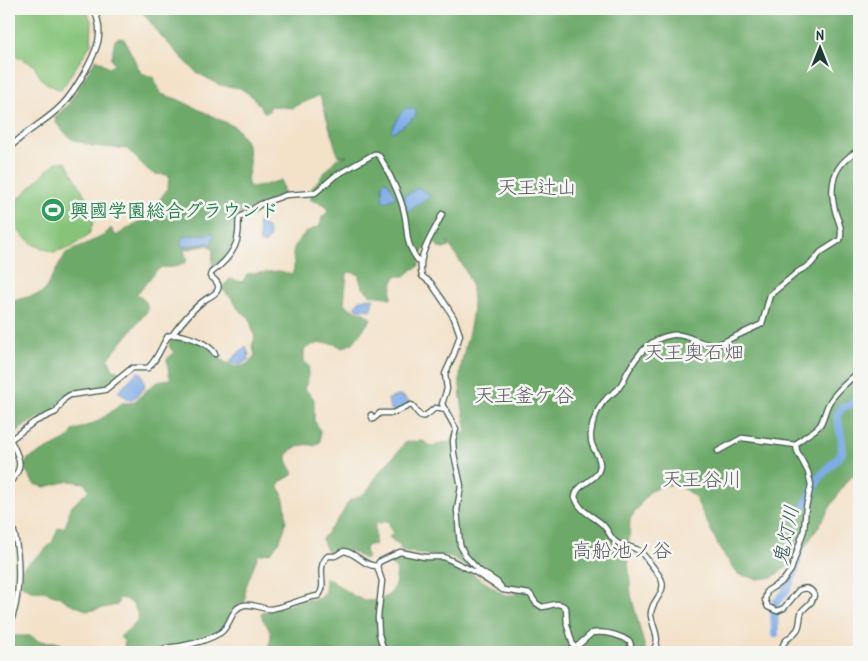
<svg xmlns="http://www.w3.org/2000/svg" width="868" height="661" font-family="'Patrick Hand','Klee One',sans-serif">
<rect width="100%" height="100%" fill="#f6f6f2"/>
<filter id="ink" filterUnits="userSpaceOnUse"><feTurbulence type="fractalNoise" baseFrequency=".02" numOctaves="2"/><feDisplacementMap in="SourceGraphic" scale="10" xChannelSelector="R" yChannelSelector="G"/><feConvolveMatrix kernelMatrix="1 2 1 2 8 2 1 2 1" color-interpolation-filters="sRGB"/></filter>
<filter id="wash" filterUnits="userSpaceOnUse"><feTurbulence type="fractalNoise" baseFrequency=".0096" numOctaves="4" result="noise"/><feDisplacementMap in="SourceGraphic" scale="20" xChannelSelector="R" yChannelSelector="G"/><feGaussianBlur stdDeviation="1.12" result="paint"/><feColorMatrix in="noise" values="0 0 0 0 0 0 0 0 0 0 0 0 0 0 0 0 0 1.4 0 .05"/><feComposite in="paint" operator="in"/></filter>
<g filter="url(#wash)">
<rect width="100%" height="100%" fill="#f3e1c8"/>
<!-- green -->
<path fill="#87c47a" stroke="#538057" d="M9,9H86L92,23L91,44L61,90C45,84 41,81 34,65L9,52Z
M56,162H66L96,215L89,234L72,247L53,252L34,245L19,232L14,216L13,204Z"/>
<!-- forest -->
<path fill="#6daa6a" stroke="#46744f" d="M140,9H859V471L845,483L817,529L795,561L773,577L757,579L738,574L721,551L695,497L679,485H664L649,492L630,519L628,560L631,595L646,652H267C268,647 271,641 271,636C271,627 262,622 261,613C276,610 289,605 303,600C309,599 318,601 322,596C327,591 325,583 325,577C343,585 356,605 378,600C395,595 395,587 397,570L389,563L379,565L397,555L403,554L422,559H444L456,564L505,595H521L505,589L449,556L427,555L401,550L400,546L389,537L393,533L388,521L375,524V544L366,546L365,551L368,558L364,559L353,552L346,550L336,555H329L322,539L342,514L349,501C352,499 357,498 360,496C371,491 374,477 382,469C390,460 399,452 405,442L423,441L430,446H435L441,443L451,442L458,431H460L463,434L467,431C464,414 459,395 460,377C462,345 480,314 470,281C465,267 455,254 447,241L449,247L444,249L439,248L436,243L423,250L418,267L413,269L405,276H396L392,285L391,299L387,297L371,295L362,287L358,274L350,272L347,273L344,303C351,313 364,309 371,319L353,343L342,348C333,340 313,342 304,350V361L309,367C307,375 309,382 304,388L314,399V420L320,431V442L315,446C307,442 287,447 287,458C287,463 293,470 294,474L280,482L278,485C286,499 289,521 282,535C280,542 275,546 272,552L258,555L245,589V602L236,607L231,612L228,623L222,630L214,634L179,645L165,646L160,650L151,652H125L124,641L120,637L139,620C137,609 132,599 119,598L117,605L88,611L67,602L58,596L40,590C33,592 28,589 22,585V568L44,551L53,541L58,528L65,527L69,516V509L89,490L85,483L69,481L45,487L34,484L24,467L28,459L69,438L73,431L94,423L110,413L122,403H132C148,392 150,381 171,379C167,370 169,368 167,359L174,353L169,346L172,335C179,335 201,341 206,346C216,354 232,374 247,364C250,362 253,357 255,355L252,345L255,338L249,317L238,309L233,300L221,288L230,279L243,282L247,274L279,271L292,274C296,266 293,262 293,254C294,240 308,229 320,226L322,217L328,212L326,205L311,200V189L336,159L347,156H338L320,95L292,108L271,106L268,112H264L253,97L240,88L220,85L196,72L162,37Z
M119,38L124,39L141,73L153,77L161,94L177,99L235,127L245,140L248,147L250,167L247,179L249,187L262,186L281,180L284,194L239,215C235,221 237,227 237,234C235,250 223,261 212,270L213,249L208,245L184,250L187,261C181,267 171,268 162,267L156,271L137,294L146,302L148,310L108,359L113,370L123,372L103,388L70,394L55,411L30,422L11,436L9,430V302L43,293L66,253L103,236L111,228L116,236L150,214L168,188L169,175L154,174L147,169L127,149L92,146L70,138L56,123L55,117L68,105L96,59L103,63L108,68L115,65L111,58L113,54V49L115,40Z
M9,636H31L38,641L55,642L62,644L71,652H9Z"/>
<!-- water -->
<path fill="#7dace7" stroke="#4e748e" d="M406,108L416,110V116L397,130L392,132L391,130L402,111Z
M385,181L388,182L396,197L385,202L383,201L382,185Z
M418,188L428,193L430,197L408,212L403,197Z
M258,221L268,229L270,237L265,244L260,242Z
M213,233L214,234L211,245L208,243L183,247L182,246L181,240L184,237Z
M370,298L374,299L372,303V310L357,309L356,305L360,300Z
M246,346L249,355L248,360L240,365L230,363V361Z
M137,372L142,373L145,388L131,401L118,391Z
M401,395L409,401L410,404L395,411L390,409L388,399Z"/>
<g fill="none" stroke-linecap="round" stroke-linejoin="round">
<!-- river -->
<path stroke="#7dace7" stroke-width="8" d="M806,505L819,478L842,453V441L837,415L842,408L859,400
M775,634L774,605C792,587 794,575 799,551"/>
</g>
</g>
<g filter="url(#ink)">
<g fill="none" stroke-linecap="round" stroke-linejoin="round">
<!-- minor casing -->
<g stroke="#3f564a" stroke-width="7">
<path id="minor" d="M9,149C24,131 46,122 62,105C74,93 99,51 99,35C100,25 97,17 94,9
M442,214C434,234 416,254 422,276L431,283L444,302L454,318L460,335L454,354L445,374L447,389L442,404L456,429L453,440L454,454L461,486L457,510L460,545L465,555L472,563L480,571L497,582L501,587
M173,334C182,322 193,308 206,299C210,296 216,295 218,289C220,283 214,279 210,276L211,273C223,264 237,251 238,234C239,229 238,224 239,218L261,204L286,195L315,193L335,176L374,154H377L380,157C389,173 398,190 403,208C410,233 402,240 420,263
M371,415L373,419L380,413H393L411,405L413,406C422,421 423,418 435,408L446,410
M9,437C18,456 27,466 9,483
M10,440L34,422L56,412L64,399L70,395L105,390L132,368H148C158,359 161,347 168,336C180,332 209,342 215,354
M718,451L742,438L796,445
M9,518C21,543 22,600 9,624
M377,566L382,581L378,617L379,634L384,652
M574,649L592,633C607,631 618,634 630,642L632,652
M160,652C166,646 172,648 181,646C193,644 210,639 220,633C232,625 230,608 244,605C253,603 261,609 270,609C287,607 301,598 318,596C329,585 314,569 328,556H335L344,551C357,553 363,566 377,566L379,562L400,552L425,557H444L475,572L503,590L530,594L536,603L542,607C552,606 557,600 566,608L567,625L575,652
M651,652C663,641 653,629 651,616C649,603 666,594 662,581C660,575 643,553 638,550C631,546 623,547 616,542C610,538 608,529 602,524C592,515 580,512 575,497C577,482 598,482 600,466C601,454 589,449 591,433C592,422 598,407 606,399C610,394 617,392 620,386C623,382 625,377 627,373C637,355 650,338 672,335C688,333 701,346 717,345L762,324L770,295L799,271L810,265L821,252L840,240C843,231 839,222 836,214C828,186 832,165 859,150
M783,652C780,640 791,639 797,630C801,625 799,617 802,611C807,605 813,603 814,595C811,588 806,587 799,590L784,608L777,611L768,607L765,600L767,591L783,581L791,570L804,530L806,507L811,485L808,472L797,451L796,445C802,436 814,433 820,425C824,419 825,410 829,403C836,391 848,381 859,372"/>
</g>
<!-- minor -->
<use href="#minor" stroke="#fff" stroke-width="4.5"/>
</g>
</g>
<!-- icons -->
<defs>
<g id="stadium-disc" transform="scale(1.25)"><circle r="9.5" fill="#2e9e5b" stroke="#f6f6f2"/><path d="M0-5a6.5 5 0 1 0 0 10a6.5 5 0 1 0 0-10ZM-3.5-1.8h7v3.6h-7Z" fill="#fff"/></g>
</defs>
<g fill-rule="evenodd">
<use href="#stadium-disc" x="53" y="210"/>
</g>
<g text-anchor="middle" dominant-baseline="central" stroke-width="5" stroke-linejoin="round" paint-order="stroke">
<!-- leisure labels -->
<g font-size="19" font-weight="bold" fill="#27864d" stroke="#f6f6f2" text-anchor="start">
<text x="70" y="210">興國学園総合グラウンド</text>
</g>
<!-- neighbourhood labels -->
<g font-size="20" fill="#615f6b" stroke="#f6f6f2">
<text x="537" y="186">天王辻山</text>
<text x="694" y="351">天王奥石畑</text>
<text x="524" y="394">天王釜ケ谷</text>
<text x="702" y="478">天王谷川</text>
<text x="622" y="549">高船池ノ谷</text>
</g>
<!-- water labels -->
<g font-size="20" font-style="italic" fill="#365961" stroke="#f6f6f2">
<text transform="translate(785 535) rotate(-78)">鬼灯川</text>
</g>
</g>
<!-- margin -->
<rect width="868" height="661" fill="none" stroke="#f6f6f2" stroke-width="30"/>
<!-- north arrow -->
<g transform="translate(820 48)" stroke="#f6f6f2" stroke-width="4" paint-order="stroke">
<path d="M0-4L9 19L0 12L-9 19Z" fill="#1f3d34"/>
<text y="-8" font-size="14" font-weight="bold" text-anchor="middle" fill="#1f3d34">N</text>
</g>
</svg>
